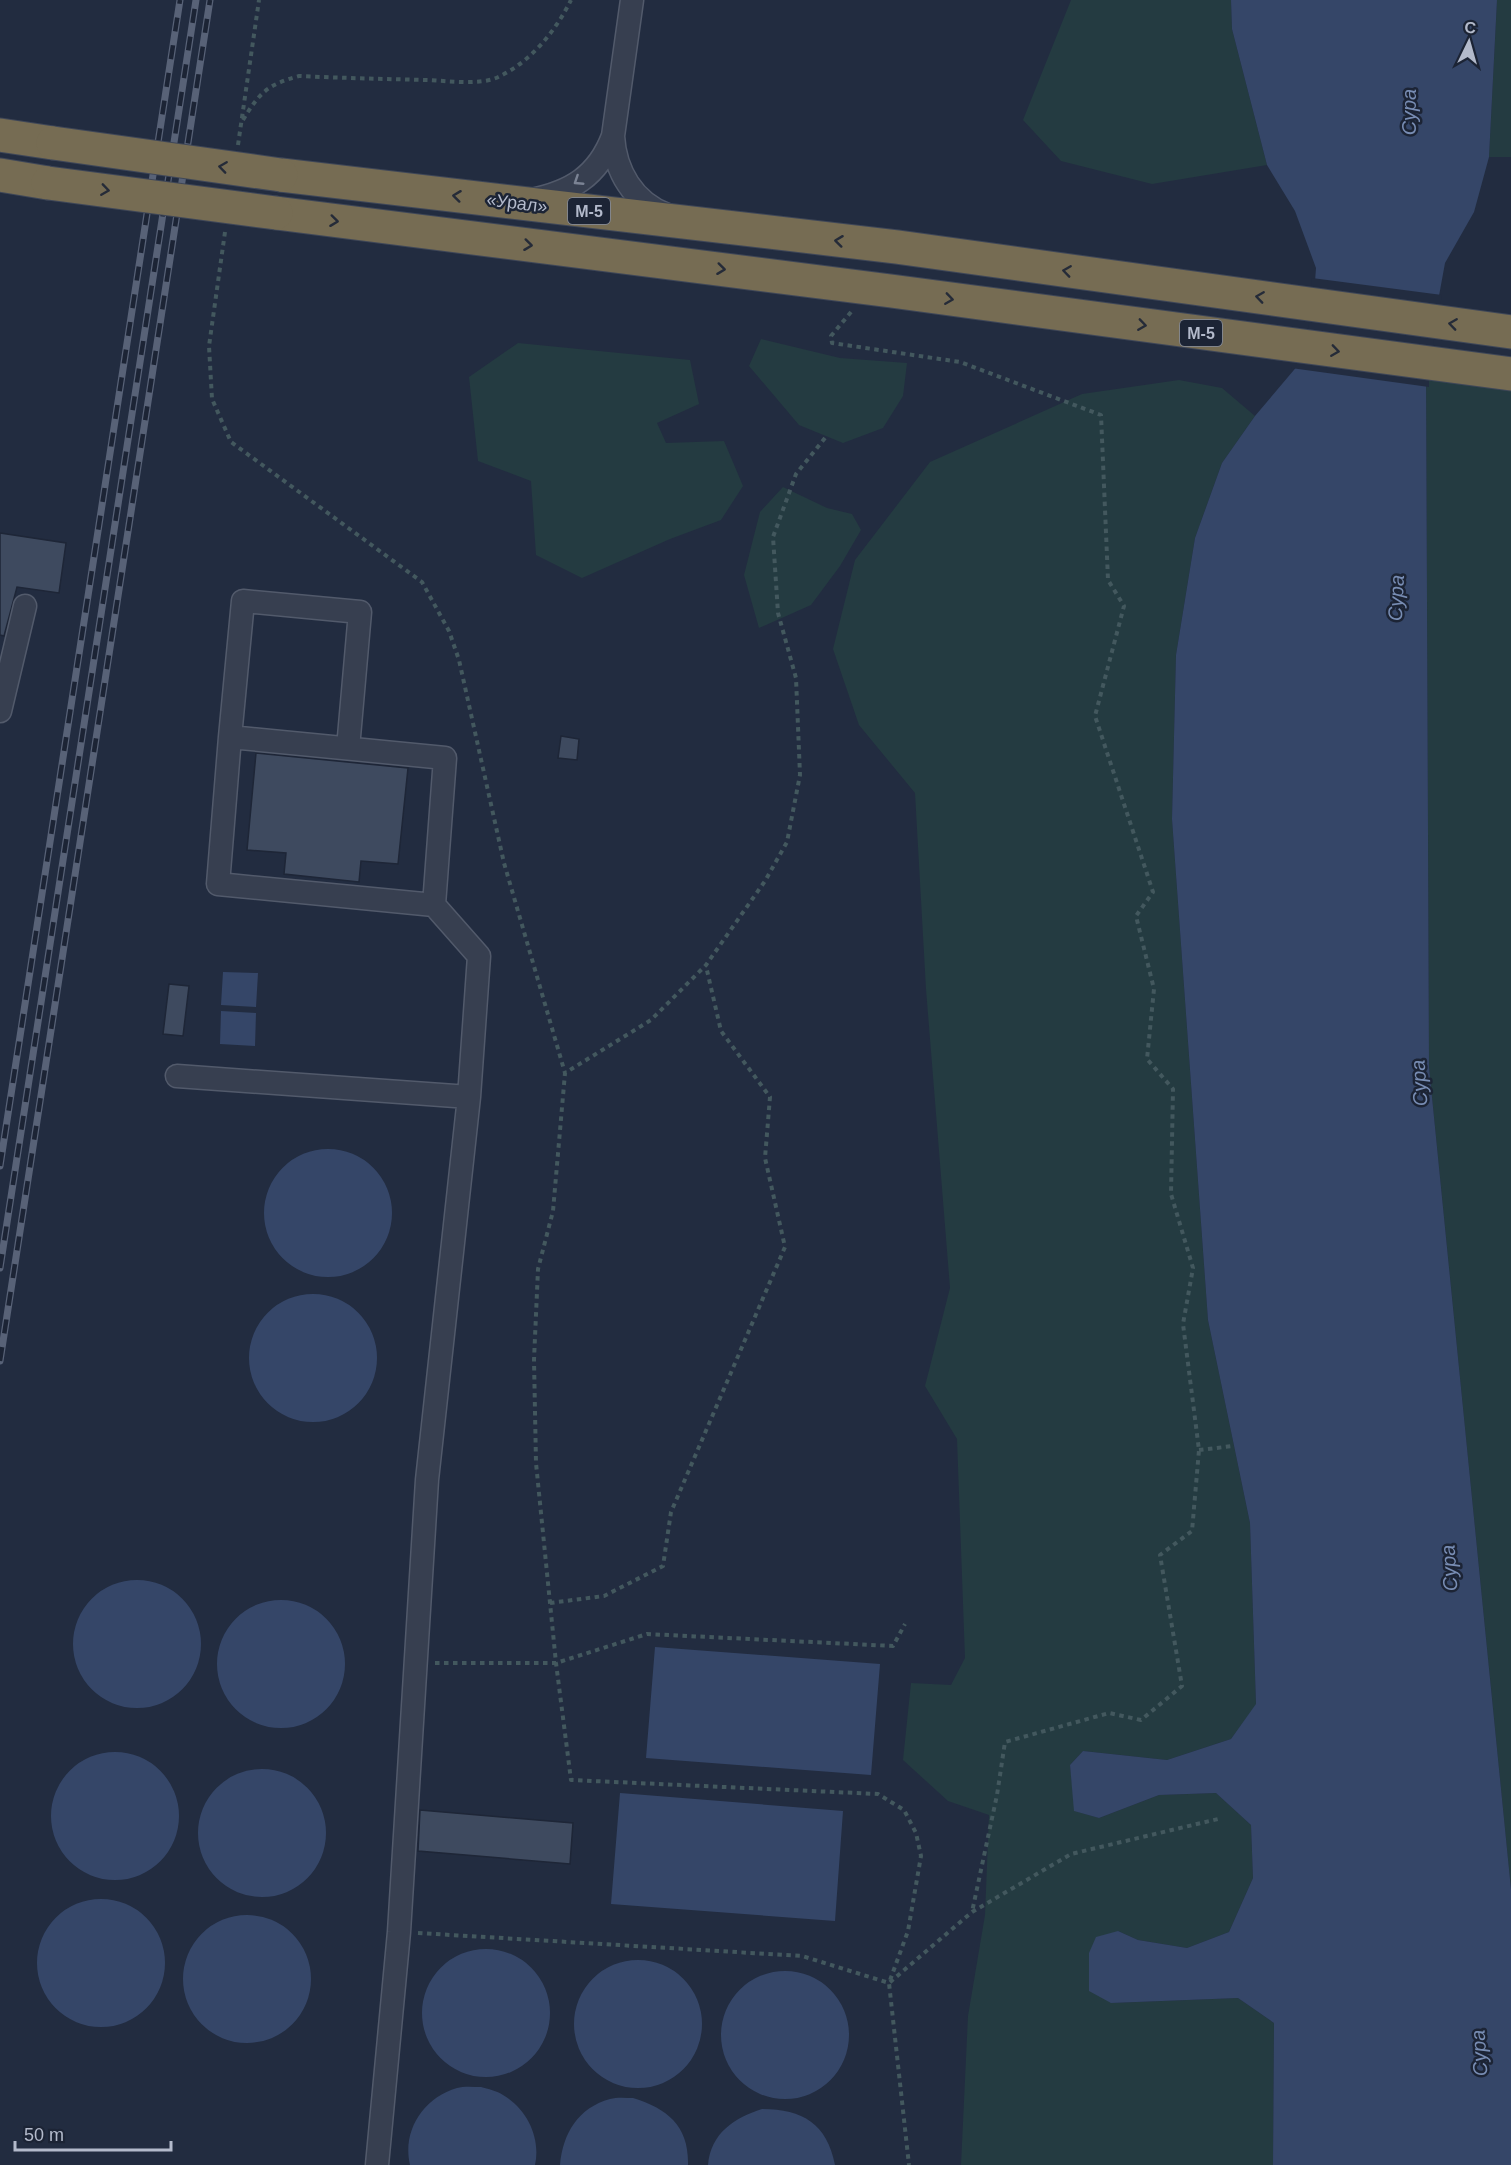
<svg xmlns="http://www.w3.org/2000/svg" width="1511" height="2165" font-family="Helvetica,sans-serif">
<rect width="100%" height="100%" fill="#222c40"/>
<!-- green -->
<path fill="#243b41" d="M1071,0H1231L1232,29L1267,165L1152,184L1061,161L1023,120Z
M1497,0H1511V157H1489Z
M761,339L840,358L907,363L903,396L883,428L843,443L799,425L749,366Z
M518,343L690,360L699,404L657,423L666,443L724,441L743,486L721,520L670,539L582,578L536,555L531,481L478,461L469,377Z
M1426,367L1511,384V1889L1429,1067Z
M1179,380L1222,388L1255,416L1222,463L1195,538L1176,655L1172,819L1208,1320L1250,1523L1256,1705L1231,1739L1167,1760L1083,1751L1070,1765L1075,1811L1099,1818L1159,1795L1216,1793L1251,1825L1253,1878L1229,1932L1187,1948L1138,1940L1118,1931L1111,2003L1238,1998L1274,2023L1273,2165H961L968,2016L985,1915L989,1815L948,1801L903,1760L911,1683L951,1685L965,1658L957,1439L925,1386L950,1288L926,989L915,793L859,725L833,649L855,560L930,462L1082,394Z
M783,487L827,508L852,514L861,530L840,566L811,605L759,628L744,575L760,512Z"/>
<!-- water -->
<path fill="#354668" d="M1231,0H1497L1489,157L1474,212L1445,263L1426,367L1429,1067L1511,1889V2165H1273L1274,2023L1238,1998L1111,2003L1089,1991V1953L1096,1937L1118,1931L1138,1940L1187,1948L1229,1932L1253,1878L1251,1825L1216,1793L1159,1795L1099,1818L1074,1811L1070,1765L1083,1751L1167,1760L1231,1739L1256,1704L1250,1523L1208,1320L1172,819L1176,655L1195,538L1222,463L1255,416L1310,351L1316,268L1295,211L1267,165L1232,29Z
M223,972L258,973L256,1007L221,1005Z
M221,1011L256,1013L255,1046L220,1044Z
M264 1213a64 64 0 1 1 128 0a64 64 0 1 1-128 0Z
M249 1358a64 64 0 1 1 128 0a64 64 0 1 1-128 0Z
M73 1644a64 64 0 1 1 128 0a64 64 0 1 1-128 0Z
M217 1664a64 64 0 1 1 128 0a64 64 0 1 1-128 0Z
M655,1647L880,1664L871,1775L646,1758Z
M51 1816a64 64 0 1 1 128 0a64 64 0 1 1-128 0Z
M198 1833a64 64 0 1 1 128 0a64 64 0 1 1-128 0Z
M620,1793L843,1811L835,1921L611,1904Z
M37 1963a64 64 0 1 1 128 0a64 64 0 1 1-128 0Z
M183 1979a64 64 0 1 1 128 0a64 64 0 1 1-128 0Z
M422 2013a64 64 0 1 1 128 0a64 64 0 1 1-128 0Z
M574 2024a64 64 0 1 1 128 0a64 64 0 1 1-128 0Z
M721 2035a64 64 0 1 1 128 0a64 64 0 1 1-128 0Z
M481,2087C488,2089 497,2091 503,2095C527,2109 541,2138 535,2165H410C402,2131 423,2098 457,2088C464,2086 473,2087 481,2087Z
M633,2098C668,2109 689,2126 688,2165H560C563,2133 578,2108 610,2099C617,2097 626,2098 633,2098Z
M762,2109C803,2109 827,2124 835,2165H708C711,2133 734,2118 762,2109Z"/>
<!-- pier -->
<path fill="#222c40" d="M1312,278L1442,295L1429,368V387L1291,368L1307,350Z"/>
<!-- building -->
<path fill="#3e4a5f" stroke="#1e2637" stroke-width="1.5" d="M0,533L66,543L59,593L17,587L4,636L0,635Z
M561,736L579,739L577,760L558,758Z
M256,753L408,768L398,864L361,861L359,882L284,874L286,853L247,850Z
M169,984L189,986L183,1036L163,1034Z
M420,1810L573,1823L570,1864L418,1851Z"/>
<g fill="none" stroke-linecap="round" stroke-linejoin="round">
<!-- minor casing -->
<g stroke="#525a6b" stroke-width="25">
<path id="minor" d="M632,0L613,136C615,171 633,202 667,215
M531,200C571,192 598,176 613,136
M0,711L25,606
M230,737L243,601L360,612L348,748
M177,1076L469,1097
M377,2165L399,1932L427,1480L469,1097L479,956L434,905L218,884L230,737L445,758L434,905"/>
</g>
<!-- highway casing -->
<g stroke="#3f4758" stroke-width="35">
<path id="highway" d="M0,135L53,143
M0,175L48,183
M281,175L897,247L1511,332
M276,213L891,291L1511,374"/>
</g>
<!-- path -->
<path stroke="#43585e" stroke-width="4" stroke-dasharray="4.5 4.5" stroke-linecap="butt" d="M243,120C260,92 267,85 299,76C342,78 385,79 428,80C447,81 478,85 496,78C530,63 555,32 571,0
M238,145L259,0
M225,232L209,346L212,399L231,442L422,582L449,631L459,660L504,863L565,1073
M851,312L831,336L832,343L960,362L1101,415L1108,580L1124,606L1095,716L1153,892L1136,916L1154,989L1147,1059L1173,1089L1171,1194L1193,1268L1183,1324L1199,1450L1192,1531L1160,1555L1182,1686L1141,1720L1109,1713L1005,1742L997,1795L972,1912
M825,438L796,474L773,537L778,613L796,678L800,775L787,842L765,881L706,965L651,1020L565,1073L553,1211L538,1269L534,1360L536,1463L556,1663L571,1780L878,1794L904,1810L916,1833L921,1856L908,1931L889,1983L909,2165
M1199,1450L1233,1446
M550,1603L604,1596L663,1566L671,1512L785,1247L765,1158L770,1097L721,1031L706,966
M435,1663H556L647,1634L893,1646L905,1624
M418,1933L802,1956L889,1983L972,1912L1071,1854L1218,1819"/>
<!-- minor -->
<use href="#minor" stroke="#373f50" stroke-width="22"/>
<!-- highway -->
<use href="#highway" stroke="#766c53" stroke-width="33"/>
<!-- rail casing -->
<g stroke="#586277" stroke-width="7">
<path id="rail" d="M0,1166L180,0
M0,1268L196,0
M0,1361L210,0"/>
</g>
<!-- rail -->
<use href="#rail" stroke="#1c2435" stroke-width="4.5" stroke-dasharray="14" stroke-linecap="butt"/>
<!-- highway-bridge casing -->
<g stroke="#3f4758" stroke-width="35" stroke-linecap="butt">
<path id="highway-bridge" d="M53,143L281,175
M48,183L276,213"/>
</g>
<!-- highway-bridge -->
<use href="#highway-bridge" stroke="#766c53" stroke-width="33"/>
</g>
<!-- one-way arrows -->
<defs><path id="oneway-chevron" d="M-2-3.5L2.5 0L-2 3.5" fill="none" stroke-width="1.6" stroke-linecap="round" stroke-linejoin="round" transform="scale(1.5)"/></defs>
<g stroke="#252b38">
<use href="#oneway-chevron" transform="translate(223 167) rotate(-172)"/>
<use href="#oneway-chevron" transform="translate(105 190) rotate(8)"/>
<use href="#oneway-chevron" transform="translate(457 196) rotate(-173)"/>
<use href="#oneway-chevron" transform="translate(334 221) rotate(7)"/>
<use href="#oneway-chevron" transform="translate(839 241) rotate(-173)"/>
<use href="#oneway-chevron" transform="translate(528 245) rotate(7)"/>
<use href="#oneway-chevron" transform="translate(721 269) rotate(7)"/>
<use href="#oneway-chevron" transform="translate(1067 271) rotate(-172)"/>
<use href="#oneway-chevron" transform="translate(1260 297) rotate(-172)"/>
<use href="#oneway-chevron" transform="translate(949 299) rotate(8)"/>
<use href="#oneway-chevron" transform="translate(1453 324) rotate(-172)"/>
<use href="#oneway-chevron" transform="translate(1142 325) rotate(8)"/>
<use href="#oneway-chevron" transform="translate(1335 351) rotate(8)"/>
</g>
<use stroke="#7b8394" href="#oneway-chevron" transform="translate(578 181) rotate(147)"/>
<g text-anchor="middle" dominant-baseline="central" stroke-width="5" stroke-linejoin="round" paint-order="stroke">
<!-- shield labels -->
<g fill="#1c2435" stroke="#868d9e" stroke-width="1.5">
<rect x="568" y="198" width="42" height="26" rx="4.5"/>
<rect x="1180" y="320" width="42" height="26" rx="4.5"/>
</g>
<g font-size="16" font-weight="bold" fill="#b3bacb">
<text x="589" y="211">М-5</text>
<text x="1201" y="333">М-5</text>
</g>
<!-- street labels -->
<g font-size="18" fill="#b3bacb" stroke="#1c2435">
<text transform="translate(517 203) rotate(7)">«Урал»</text>
</g>
<!-- water labels -->
<g font-size="20" font-style="italic" fill="#788db4" stroke="#1c2435">
<text transform="translate(1409 112) rotate(-90)">Сура</text>
<text transform="translate(1396 598) rotate(-87)">Сура</text>
<text transform="translate(1419 1083) rotate(-94)">Сура</text>
<text transform="translate(1449 1568) rotate(-94)">Сура</text>
<text transform="translate(1479 2053) rotate(-94)">Сура</text>
</g>
</g>
<!-- north arrow -->
<g transform="translate(1469 42) rotate(5)" stroke="#1c2435" stroke-width="4.5" paint-order="stroke">
<path d="M0-4.5L10 22L0 15L-10 22Z" fill="#b3bacb"/>
<text y="-9" font-size="16" font-weight="bold" text-anchor="middle" fill="#b3bacb">С</text>
</g>
<!-- scale -->
<path d="M15 2141v9h156v-9" fill="none" stroke="#b3bacb" stroke-width="3"/>
<text x="24" y="2141" font-size="18" fill="#b3bacb" stroke="#1c2435" stroke-width="4.5" paint-order="stroke">50 m</text>
</svg>
